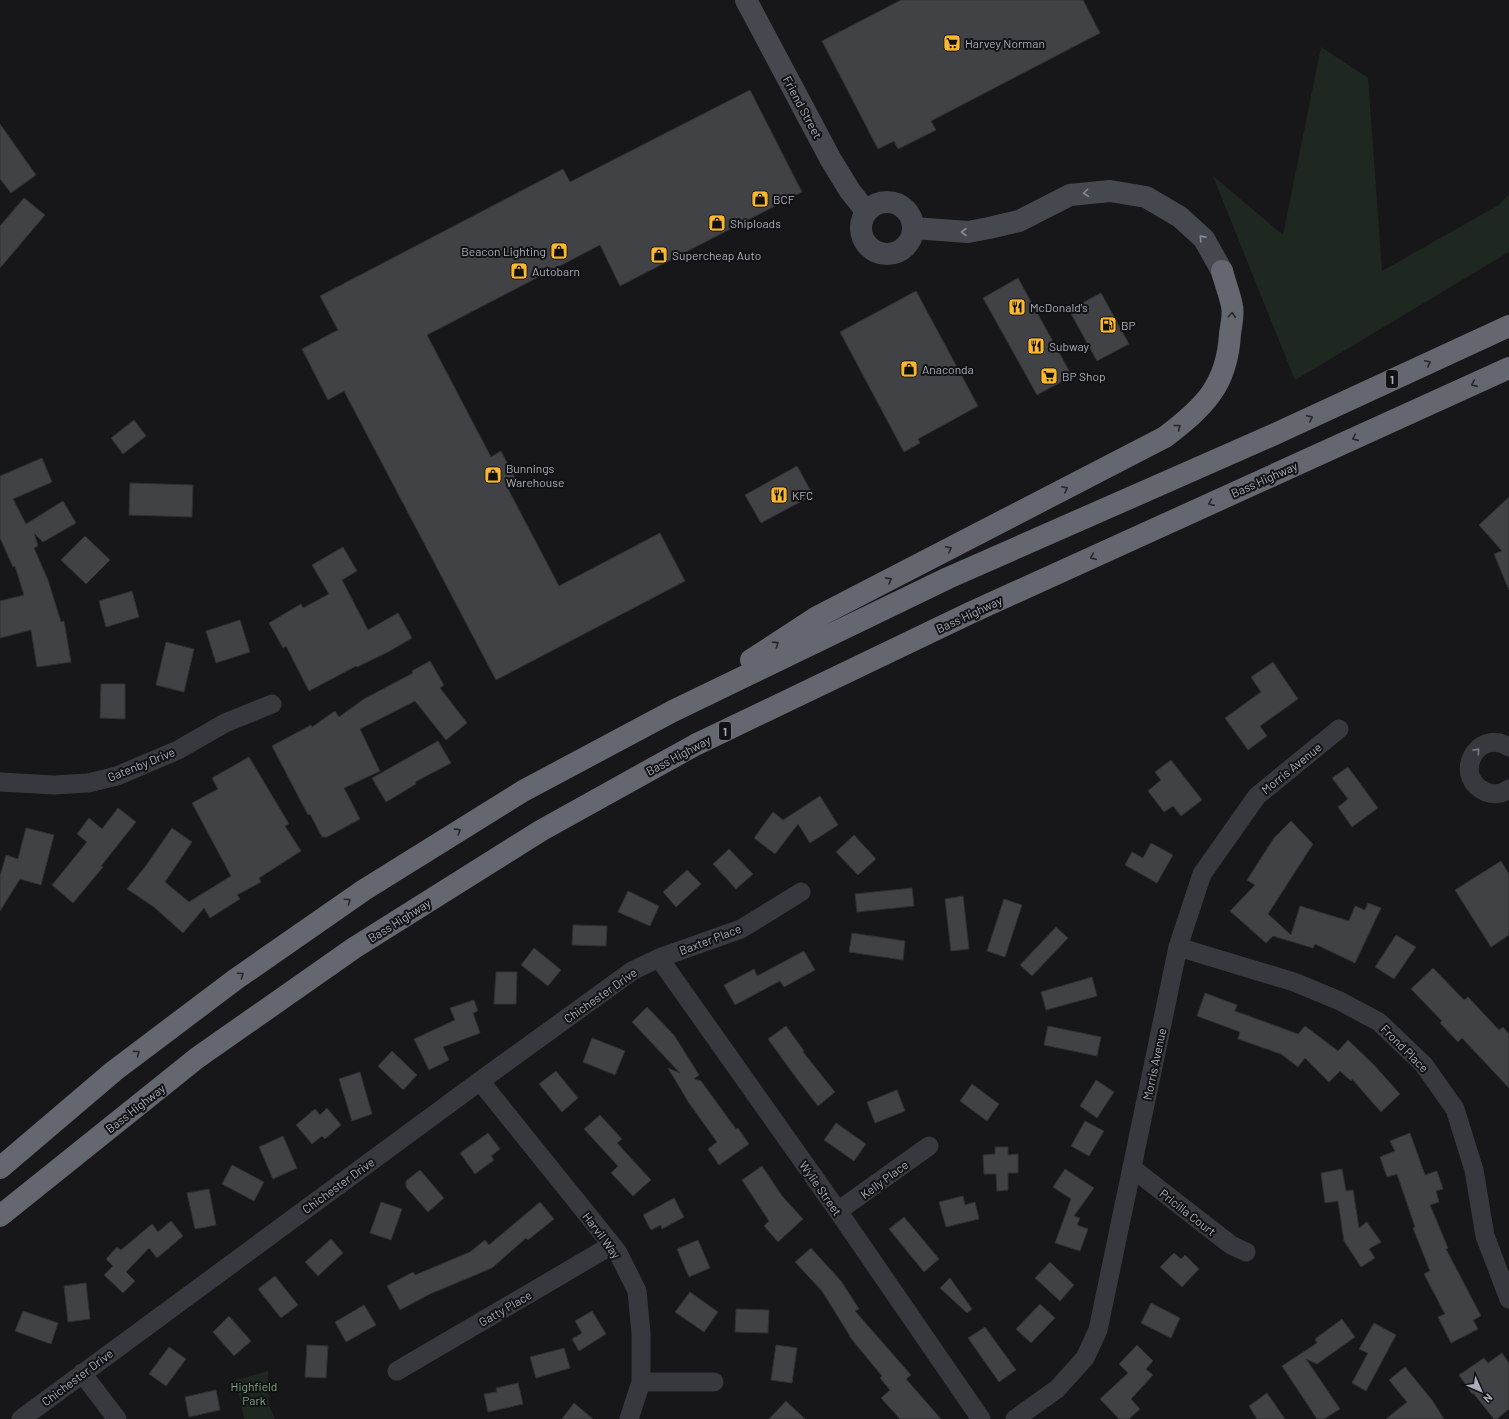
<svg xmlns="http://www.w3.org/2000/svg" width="1509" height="1419" font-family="Barlow,sans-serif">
<rect width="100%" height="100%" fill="#171719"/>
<!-- green -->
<path fill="#1f2820" d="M1321,47L1368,78L1382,271L1499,205L1509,194V252L1295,380L1213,176L1283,235Z
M268,1371L269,1406L275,1419H244L236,1380Z"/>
<!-- building -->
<path fill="#414246" stroke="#313135" d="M901,0H1083L1100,33L931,121L936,130L898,149L894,141L878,149L822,41Z
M750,90L802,192L620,286L600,245L427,335L491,457L501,451L516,480L506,485L559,586L660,533L685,581L496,680L344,391L328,400L302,349L338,330L320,296L563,169L570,182Z
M0,124L36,175L11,193L0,179Z
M24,198L45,215L0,268V226Z
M1018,278L1072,376L1037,395L983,298Z
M916,291L978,406L918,439L920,443L904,452L840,332Z
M1101,293L1129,344L1097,361L1069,310Z
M134,420L146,436L123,454L111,438Z
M42,458L52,482L13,499L26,524L63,501L76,523L43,542L34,533L38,546L34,548L48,580L61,622L64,621L71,662L37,667L31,630L0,638V601L24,595L15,566L13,567L0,538V476Z
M797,466L813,495L761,523L745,495Z
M130,483L193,485L192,517L129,515Z
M1509,497V590L1494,554L1502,551L1479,525Z
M85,536L110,560L86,584L61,560Z
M343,547L357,571L342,580L368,630L398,613L412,638L388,652L357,667L356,666L309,691L286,646L283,648L269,623L301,604L303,608L329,594L312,565Z
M132,591L139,617L106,627L99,601Z
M240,620L250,652L216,663L206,631Z
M166,642L194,649L184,692L156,685Z
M430,661L444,685L440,688L467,723L446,740L415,701L360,729L380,771L344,788L360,819L327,837H322L310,814L308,815L272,746L311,725L312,727L335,711L339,717L364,699L413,673L412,671Z
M1273,662L1298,699L1260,726L1267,736L1248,750L1225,718L1261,692L1251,677Z
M101,684H125V719L100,718Z
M438,741L451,763L415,782L416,784L386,802L372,778Z
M249,757L289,824L285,826L301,851L259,878L261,882L237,895L240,899L210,918L204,908L183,933L154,907L127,889L145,867L172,828L192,842L165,882L189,902L231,876L192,803L218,789L212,778Z
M1171,760L1202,800L1181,816L1173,806L1164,812L1148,791L1161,780L1155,772Z
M1348,767L1378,808L1352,827L1338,807L1348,799L1332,778Z
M820,796L838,825L810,843L798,824L775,854L754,838L773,812L783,820Z
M118,808L136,822L101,866L103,867L73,903L52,885L87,842L77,834L89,818L102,829Z
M1291,821L1313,844L1268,914L1291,935L1300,906L1349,921L1355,906L1365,910L1368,903L1381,908L1355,963L1315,944L1313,948L1273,936L1266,943L1230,911L1255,885L1247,880L1274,838Z
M26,828L54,835L41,885L20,879L0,911V876L6,855L18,859Z
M854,835L876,859L858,875L836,852Z
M1151,843L1173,855L1157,883L1125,865L1132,852L1143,858Z
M729,849L753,874L736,889L713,864Z
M1501,861L1509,874V935L1491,947L1455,890Z
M687,870L701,884L676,907L663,892Z
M912,888L914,906L857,912L855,894Z
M628,891L659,906L650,926L618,912Z
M963,896L969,949L951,951L945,899Z
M1004,899L1022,905L1005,957L987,951Z
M573,925L607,926L606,946L572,945Z
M1056,927L1068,938L1032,976L1020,965Z
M852,933L905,941L903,960L849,952Z
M1396,935L1416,947L1394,979L1375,967Z
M534,948L561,970L548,986L521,965Z
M804,951L815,970L784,987L780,981L735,1005L724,985L754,969L757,976Z
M1433,968L1464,1000L1468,997L1499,1030L1503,1027L1509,1034V1088L1462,1038L1458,1042L1440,1023L1442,1021L1411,989Z
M496,972H517L516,1004H494Z
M1092,977L1097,996L1046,1010L1041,992Z
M1205,993L1237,1005L1235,1011L1298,1034L1305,1026L1338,1051L1348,1040L1374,1065L1400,1094L1381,1112L1352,1079L1351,1081L1340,1071L1329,1082L1305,1058L1298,1067L1281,1054L1238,1039L1240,1032L1197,1016Z
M474,1000L478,1011L473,1013L480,1033L443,1047L449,1060L429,1070L414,1039L455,1020L450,1008Z
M647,1007L674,1035L699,1075L694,1079L701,1081L736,1129L738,1128L749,1144L719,1165L708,1149L717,1142L689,1103L668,1068L680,1073L632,1022Z
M786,1026L804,1051L803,1052L835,1092L818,1106L797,1079L768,1039Z
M1048,1026L1101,1037L1097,1056L1044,1045Z
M592,1038L625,1051L615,1075L583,1062Z
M392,1051L417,1075L403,1090L378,1066Z
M556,1071L578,1098L562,1112L539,1084Z
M360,1072L372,1114L352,1121L339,1079Z
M1096,1080L1114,1092L1097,1118L1080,1106Z
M972,1084L999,1104L987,1121L960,1101Z
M897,1090L905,1111L875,1123L867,1102Z
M327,1108L341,1125L325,1139L322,1136L312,1144L296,1125L315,1109L320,1115Z
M600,1115L622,1139L617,1143L651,1180L633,1196L611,1173L618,1166L584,1129Z
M1085,1121L1104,1131L1089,1156L1071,1146Z
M836,1123L866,1144L854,1161L824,1140Z
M488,1133L500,1149L491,1156L494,1160L475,1174L460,1153Z
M1410,1133L1425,1175L1437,1171L1443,1189L1436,1191L1439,1202L1430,1205L1448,1248L1446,1249L1481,1316L1473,1320L1478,1329L1451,1343L1438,1317L1445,1314L1424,1274L1430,1271L1413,1228L1415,1227L1397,1174L1387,1177L1380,1157L1395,1151L1390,1141Z
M283,1136L297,1168L273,1179L259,1147Z
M995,1147H1008V1155L1018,1154V1173H1008V1190L997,1191L996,1174H984L983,1155L995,1154Z
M232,1165L264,1182L254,1201L222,1184Z
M762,1166L782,1196L803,1219L778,1242L764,1226L769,1221L742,1180Z
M1065,1169L1094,1188L1074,1216L1080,1218L1077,1225L1088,1229L1080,1251L1055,1243L1071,1199L1053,1187Z
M1342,1169L1346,1191L1353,1190L1359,1228L1367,1222L1381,1242L1369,1249L1375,1258L1361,1267L1344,1241L1338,1201L1325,1203L1321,1173Z
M420,1170L444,1198L428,1212L406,1187V1181Z
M209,1189L216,1225L195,1229L187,1193Z
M963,1196L965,1205L975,1202L979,1219L946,1227L939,1202Z
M674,1198L684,1217L662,1229L661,1225L651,1230L643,1215Z
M381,1202L402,1209L391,1240L370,1233Z
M540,1202L554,1219L528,1240L526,1238L492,1268L430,1294L400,1310L387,1286L413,1272L415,1275L470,1252L485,1240L489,1245Z
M904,1217L939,1259L924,1272L889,1229Z
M171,1221L183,1236L157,1258L149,1248L126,1272L135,1281L123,1293L104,1275L113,1266L106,1259L117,1247L121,1250L152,1224L158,1232Z
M331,1239L343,1253L318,1276L305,1262Z
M698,1240L710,1268L689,1277L677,1249Z
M811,1248L841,1281L859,1309L855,1311L911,1375L906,1379L941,1419H900L881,1398L890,1390L880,1378L882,1376L849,1336H850L822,1291L795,1262Z
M1174,1253L1181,1259L1185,1255L1199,1269L1182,1287L1160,1267Z
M1050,1262L1074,1285L1060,1301L1035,1278Z
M275,1276L298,1305L281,1318L258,1289Z
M950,1278L972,1309L967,1313L940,1288Z
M86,1283L90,1319L68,1322L64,1286Z
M690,1292L718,1312L704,1332L675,1312Z
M1151,1303L1180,1318L1171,1338L1141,1323Z
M1040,1304L1055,1318L1031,1343L1016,1329Z
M364,1305L376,1325L346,1342L335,1322Z
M736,1309L769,1310L768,1333L735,1332Z
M23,1311L58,1323L51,1344L15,1331Z
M592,1311L606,1334L579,1351L572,1339L582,1333L575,1321Z
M229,1316L251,1341L234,1356L213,1332Z
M1342,1319L1355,1337L1317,1364L1306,1359L1340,1409L1324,1419H1317L1282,1366L1317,1343L1315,1339Z
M1374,1323L1396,1335L1366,1391L1352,1383L1368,1353L1359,1349Z
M985,1327L1016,1370L999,1382L968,1338Z
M307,1345L328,1346L326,1378L305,1377Z
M776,1345L797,1348L792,1383L771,1380Z
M1137,1345L1153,1361L1146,1369L1153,1375L1131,1399L1140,1409L1129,1419H1119L1100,1399L1128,1373L1119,1364Z
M169,1347L186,1359L166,1386L149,1374Z
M564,1348L570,1368L536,1378L530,1357Z
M1502,1353L1509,1363V1409L1497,1419H1494L1473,1393L1472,1394L1459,1375L1484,1358L1488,1363Z
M1405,1367L1432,1400L1444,1419H1386L1407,1402L1389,1380Z
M518,1383L523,1404L488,1412L484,1394L497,1392L496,1388Z
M216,1390L220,1410L189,1417L185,1397Z
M1267,1393L1285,1419H1257L1249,1406Z
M786,1401L805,1419H769Z
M574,1403L593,1419H562Z"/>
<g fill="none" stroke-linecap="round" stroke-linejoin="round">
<!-- street -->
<path stroke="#38393f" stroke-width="19" d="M1509,747C1477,727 1451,777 1486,792C1493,795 1502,794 1509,789
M0,782L54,785L88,783L117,776L178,750L225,723L272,704
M1178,947L1294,982L1340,1001L1379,1022L1424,1065L1455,1109L1474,1170L1485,1236L1509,1299
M659,958L838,1211L981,1419
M480,1081L612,1245L618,1253L637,1291L641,1333V1382L629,1419
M1132,1168L1231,1245L1246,1252
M838,1211L929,1146
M397,1371L612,1245
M82,1373L117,1419
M641,1382H714
M21,1419L480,1081L632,971L659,958L741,929L801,892
M1015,1419L1057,1389L1085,1358L1098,1330L1178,947L1202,874L1257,796L1339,729"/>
<!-- secondary -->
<path stroke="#46484f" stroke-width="22" d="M746,0L831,160L850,191L866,211
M861 228a26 26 0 1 1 52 0a26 26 0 1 1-52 0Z
M914,228L968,232L989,228L1019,221L1070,195L1110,191L1146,197L1180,217L1204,239L1222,271"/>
<!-- highway -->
<path stroke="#646770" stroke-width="22" d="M751,660L817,617L1165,437C1204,407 1227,386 1230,334C1231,325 1234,315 1232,306C1230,295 1225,283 1222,271
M0,1168L114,1071L236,979L364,890L523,791L673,711L948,578L1275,434L1509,326
M0,1216L197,1058L354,948L542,830L695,745L970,613L1509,368"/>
</g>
<!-- one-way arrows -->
<defs><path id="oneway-chevron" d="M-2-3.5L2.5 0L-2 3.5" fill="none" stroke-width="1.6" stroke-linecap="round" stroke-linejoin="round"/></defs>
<g stroke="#868a95">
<use href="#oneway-chevron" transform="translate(1086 193) rotate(173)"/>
<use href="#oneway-chevron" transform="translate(964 232) rotate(180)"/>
<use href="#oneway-chevron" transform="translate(1202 238) rotate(-132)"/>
</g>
<g stroke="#26272b">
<use href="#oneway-chevron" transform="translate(1232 315) rotate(-86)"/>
<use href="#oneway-chevron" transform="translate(1428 363) rotate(-25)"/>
<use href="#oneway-chevron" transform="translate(1474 384) rotate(156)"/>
<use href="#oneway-chevron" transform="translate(1310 418) rotate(-25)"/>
<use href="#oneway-chevron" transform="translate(1178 427) rotate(-38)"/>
<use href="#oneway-chevron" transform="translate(1355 438) rotate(156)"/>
<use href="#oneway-chevron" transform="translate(1065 489) rotate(-27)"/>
<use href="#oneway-chevron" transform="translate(1211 503) rotate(156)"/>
<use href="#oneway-chevron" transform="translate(949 549) rotate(-27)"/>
<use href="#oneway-chevron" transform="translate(1093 557) rotate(156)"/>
<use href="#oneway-chevron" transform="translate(889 580) rotate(-28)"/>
<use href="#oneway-chevron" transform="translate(776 644) rotate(-33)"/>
<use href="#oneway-chevron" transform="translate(458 831) rotate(-32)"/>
<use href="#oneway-chevron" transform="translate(348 901) rotate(-35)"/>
<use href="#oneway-chevron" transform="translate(241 975) rotate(-35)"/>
<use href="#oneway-chevron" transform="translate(137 1053) rotate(-37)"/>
</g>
<use stroke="#767983" href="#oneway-chevron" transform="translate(1477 751) rotate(-48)"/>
<!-- icons -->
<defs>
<g id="supermarket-square" transform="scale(0.9)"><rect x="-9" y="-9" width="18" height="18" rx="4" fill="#fbb82e" stroke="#121214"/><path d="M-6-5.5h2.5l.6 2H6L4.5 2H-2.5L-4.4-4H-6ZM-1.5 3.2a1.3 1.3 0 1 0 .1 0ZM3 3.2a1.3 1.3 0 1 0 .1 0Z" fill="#111"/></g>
<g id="shop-square" transform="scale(0.9)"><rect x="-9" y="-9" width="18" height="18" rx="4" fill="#fbb82e" stroke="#121214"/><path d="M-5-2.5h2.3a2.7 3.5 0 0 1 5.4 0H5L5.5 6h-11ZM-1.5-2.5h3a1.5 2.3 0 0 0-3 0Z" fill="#111"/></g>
<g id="restaurant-square" transform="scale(0.9)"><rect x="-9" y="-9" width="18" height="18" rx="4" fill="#fbb82e" stroke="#121214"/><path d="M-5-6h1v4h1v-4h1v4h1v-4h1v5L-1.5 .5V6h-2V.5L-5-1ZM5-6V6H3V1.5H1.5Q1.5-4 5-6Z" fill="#111"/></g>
<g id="fuel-square" transform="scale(0.9)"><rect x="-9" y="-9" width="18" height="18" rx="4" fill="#fbb82e" stroke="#121214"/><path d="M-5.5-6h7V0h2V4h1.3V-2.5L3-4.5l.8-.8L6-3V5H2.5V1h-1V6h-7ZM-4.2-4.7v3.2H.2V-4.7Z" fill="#111"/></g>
</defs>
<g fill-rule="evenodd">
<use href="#supermarket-square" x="952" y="43"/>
<use href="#shop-square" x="760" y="199"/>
<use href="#shop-square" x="717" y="223"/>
<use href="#shop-square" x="559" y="251"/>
<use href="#shop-square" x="659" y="255"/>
<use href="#shop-square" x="519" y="271"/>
<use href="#restaurant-square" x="1017" y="307"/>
<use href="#fuel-square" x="1108" y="325"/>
<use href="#restaurant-square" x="1036" y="346"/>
<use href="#shop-square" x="909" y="369"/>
<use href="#supermarket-square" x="1049" y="376"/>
<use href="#shop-square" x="493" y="475"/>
<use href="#restaurant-square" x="779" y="495"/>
</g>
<g text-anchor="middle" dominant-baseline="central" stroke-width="4" stroke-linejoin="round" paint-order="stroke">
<!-- shield labels -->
<g fill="#121214" stroke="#7c7f88" stroke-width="1">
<rect x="1386" y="370" width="12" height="18" rx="3"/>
<rect x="719" y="722" width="12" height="18" rx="3"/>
</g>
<g font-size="11" font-weight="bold" fill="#a9aeba">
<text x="1392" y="379">1</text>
<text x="725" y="731">1</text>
</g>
<!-- poi labels -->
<g font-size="12" fill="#a9aeba" stroke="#121214" text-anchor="start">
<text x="965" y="43">Harvey Norman</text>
<text x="773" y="199">BCF</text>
<text x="730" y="223">Shiploads</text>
<text x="546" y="251" text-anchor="end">Beacon Lighting</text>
<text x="672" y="255">Supercheap Auto</text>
<text x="532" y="271">Autobarn</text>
<text x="1030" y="307">McDonald's</text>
<text x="1121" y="325">BP</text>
<text x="1049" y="346">Subway</text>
<text x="922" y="369">Anaconda</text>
<text x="1062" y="376">BP Shop</text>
<text x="506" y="468">Bunnings<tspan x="506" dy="14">Warehouse</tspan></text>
<text x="792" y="495">KFC</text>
</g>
<!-- street labels -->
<g font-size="12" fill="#a9aeba" stroke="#121214">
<text transform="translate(803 107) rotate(62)">Friend Street</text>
<text transform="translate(1264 479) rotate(-24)">Bass Highway</text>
<text transform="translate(969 614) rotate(-25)">Bass Highway</text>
<text transform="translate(678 755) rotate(-28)">Bass Highway</text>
<text transform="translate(141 764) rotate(-22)">Gatenby Drive</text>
<text transform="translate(1291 768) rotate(-39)">Morris Avenue</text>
<text transform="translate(399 920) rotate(-32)">Bass Highway</text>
<text transform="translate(710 939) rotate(-21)">Baxter Place</text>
<text transform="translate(600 995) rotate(-35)">Chichester Drive</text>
<text transform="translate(1405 1048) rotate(45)">Frond Place</text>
<text transform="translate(1154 1064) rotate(-78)">Morris Avenue</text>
<text transform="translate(135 1108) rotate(-38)">Bass Highway</text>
<text transform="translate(884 1179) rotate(-36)">Kelly Place</text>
<text transform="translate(338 1185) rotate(-36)">Chichester Drive</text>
<text transform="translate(821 1188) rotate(55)">Wylie Street</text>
<text transform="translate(1188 1212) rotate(38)">Pricilla Court</text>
<text transform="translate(602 1235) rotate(53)">Harvil Way</text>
<text transform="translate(505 1308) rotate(-30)">Gatty Place</text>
<text transform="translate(77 1377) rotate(-37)">Chichester Drive</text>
</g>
<!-- park labels -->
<g font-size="12" fill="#7fa682" stroke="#121214">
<text x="254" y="1386">Highfield<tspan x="254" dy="14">Park</tspan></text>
</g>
</g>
<!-- north arrow -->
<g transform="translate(1481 1391) rotate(135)" stroke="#121214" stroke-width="3" paint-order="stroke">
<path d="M0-3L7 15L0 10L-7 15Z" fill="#a9aeba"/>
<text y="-6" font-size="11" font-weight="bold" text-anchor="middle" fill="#a9aeba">N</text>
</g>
</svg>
